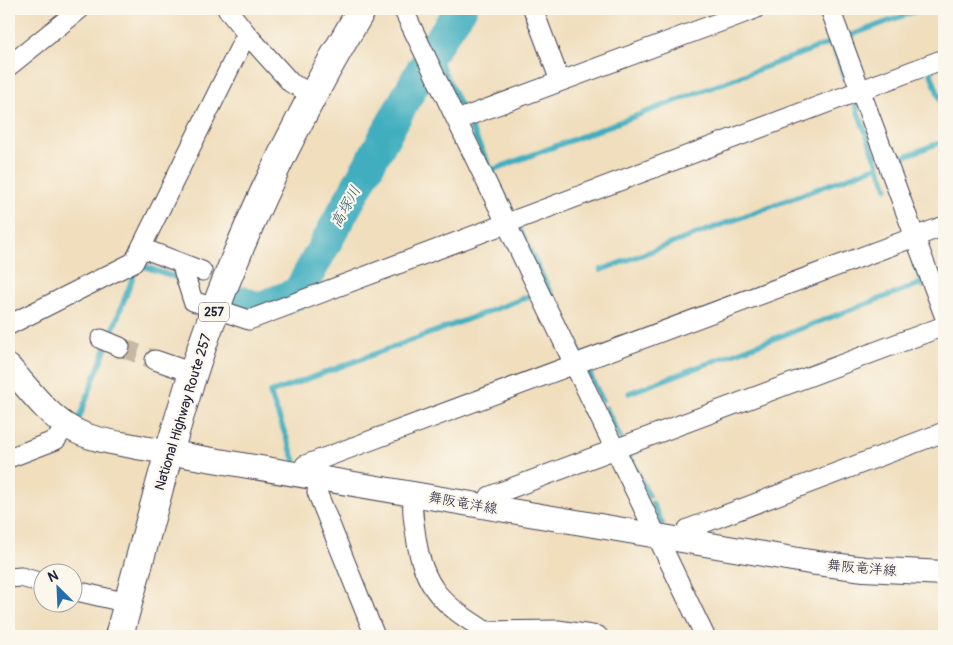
<svg xmlns="http://www.w3.org/2000/svg" width="953" height="645" font-family="Pangolin,'Klee One',sans-serif">
<rect width="100%" height="100%" fill="#fbf7ec"/>
<filter id="ink" filterUnits="userSpaceOnUse"><feTurbulence type="fractalNoise" baseFrequency=".02" numOctaves="2"/><feDisplacementMap in="SourceGraphic" scale="10" xChannelSelector="R" yChannelSelector="G"/><feConvolveMatrix kernelMatrix="1 2 1 2 8 2 1 2 1" color-interpolation-filters="sRGB"/></filter>
<filter id="wash" filterUnits="userSpaceOnUse"><feTurbulence type="fractalNoise" baseFrequency=".0096" numOctaves="4" result="noise"/><feDisplacementMap in="SourceGraphic" scale="20" xChannelSelector="R" yChannelSelector="G"/><feGaussianBlur stdDeviation="1.12" result="paint"/><feColorMatrix in="noise" values="0 0 0 0 0 0 0 0 0 0 0 0 0 0 0 0 0 1.4 0 .05"/><feComposite in="paint" operator="in"/></filter>
<g filter="url(#wash)">
<rect width="100%" height="100%" fill="#f0debd"/>
<g fill="none" stroke-linecap="round" stroke-linejoin="round">
<!-- stream -->
<path stroke="#41aebf" stroke-width="5.5" d="M820,9L826,26
M849,36L921,9
M830,37L849,88
M433,49L435,52
M440,63L460,105
M933,70L930,71L944,110
M853,99L887,188
M471,128L511,210
M895,160L944,141
M492,170L832,42
M520,230L579,351
M910,250L923,286
M601,270L878,166
M939,277L944,275
M941,333L944,342
M588,371L602,400
M629,393L922,283
M606,408L621,439
M78,421L136,269L143,266L183,280
M627,452L649,496
M295,461L270,393L530,296
M652,503L662,523
M464,636L472,630"/>
<!-- river -->
<path stroke="#41aebf" stroke-width="32" d="M433,49L461,9
M243,302L258,308L298,293L422,69"/>
</g>
</g>
<g filter="url(#ink)">
<g fill="none" stroke-linecap="round" stroke-linejoin="round">
<!-- minor-tunnel -->
<path stroke="#c7b8a3" stroke-width="19" stroke-dasharray="19 9" stroke-linecap="butt" d="M120,347L155,360"/>
<!-- minor casing -->
<g stroke="#413e4e" stroke-width="21">
<path id="minor" d="M227,9L246,33L291,83L312,94
M403,9L705,636
M533,9L560,81
M830,9L944,315
M9,66L80,9
M457,120L755,9
M142,248L202,271
M181,263L193,301L249,320L944,59
M9,325L134,262L242,43L249,36
M101,339L120,347
M155,360L193,373
M9,458L56,440L66,425
M303,475L305,465L944,226
M320,478L317,492L375,636
M414,494C411,509 414,522 416,537C424,595 449,607 493,636
M488,507L490,496L944,326
M686,541L688,529L944,432
M9,578L21,577L42,583
M72,590L128,603
M485,631L558,630L598,636"/>
</g>
<!-- major casing -->
<g stroke="#413e4e" stroke-width="26">
<path id="major" d="M9,367C28,388 47,415 72,429C93,441 120,443 143,448L810,562L864,569L944,573"/>
</g>
<!-- highway casing -->
<g stroke="#413e4e" stroke-width="30">
<path id="highway" d="M119,636C147,535 172,431 207,332C247,219 300,112 362,9"/>
</g>
<!-- minor -->
<use href="#minor" stroke="#fff" stroke-width="19"/>
<!-- major -->
<use href="#major" stroke="#fff" stroke-width="24"/>
<!-- highway -->
<use href="#highway" stroke="#fff" stroke-width="28"/>
</g>
</g>
<g text-anchor="middle" dominant-baseline="central" stroke-width="4.5" stroke-linejoin="round" paint-order="stroke">
<!-- shield labels -->
<rect fill="#fbf7ec" stroke="#636270" stroke-width="1" x="199" y="302.5" width="30" height="19" rx="4"/>
<g font-size="12" font-weight="bold" fill="#22223b">
<text x="214" y="312">257</text>
</g>
<!-- street labels -->
<g font-size="14" fill="#22223b" stroke="#fbf7ec">
<text transform="translate(183 412) rotate(-73)">National Highway Route 257</text>
<text transform="translate(463 503) rotate(10)">舞阪竜洋線</text>
<text transform="translate(862 568) rotate(5)">舞阪竜洋線</text>
</g>
<!-- water labels -->
<g font-size="15" font-style="italic" fill="#2e5a70" stroke="#fbf7ec">
<text transform="translate(346 207) rotate(-61)">高塚川</text>
</g>
</g>
<!-- margin -->
<rect width="953" height="645" fill="none" stroke="#fbf7ec" stroke-width="30"/>
<!-- north arrow -->
<g transform="translate(58 588) rotate(336)"><circle r="24" fill="#fbf7ec" stroke="#a4a2a5"/>
<path d="M0-4L9 19L0 12L-9 19Z" fill="#1f6fb2"/>
<text y="-8" font-size="14" font-weight="bold" text-anchor="middle" fill="#22223b">N</text>
</g>
</svg>
